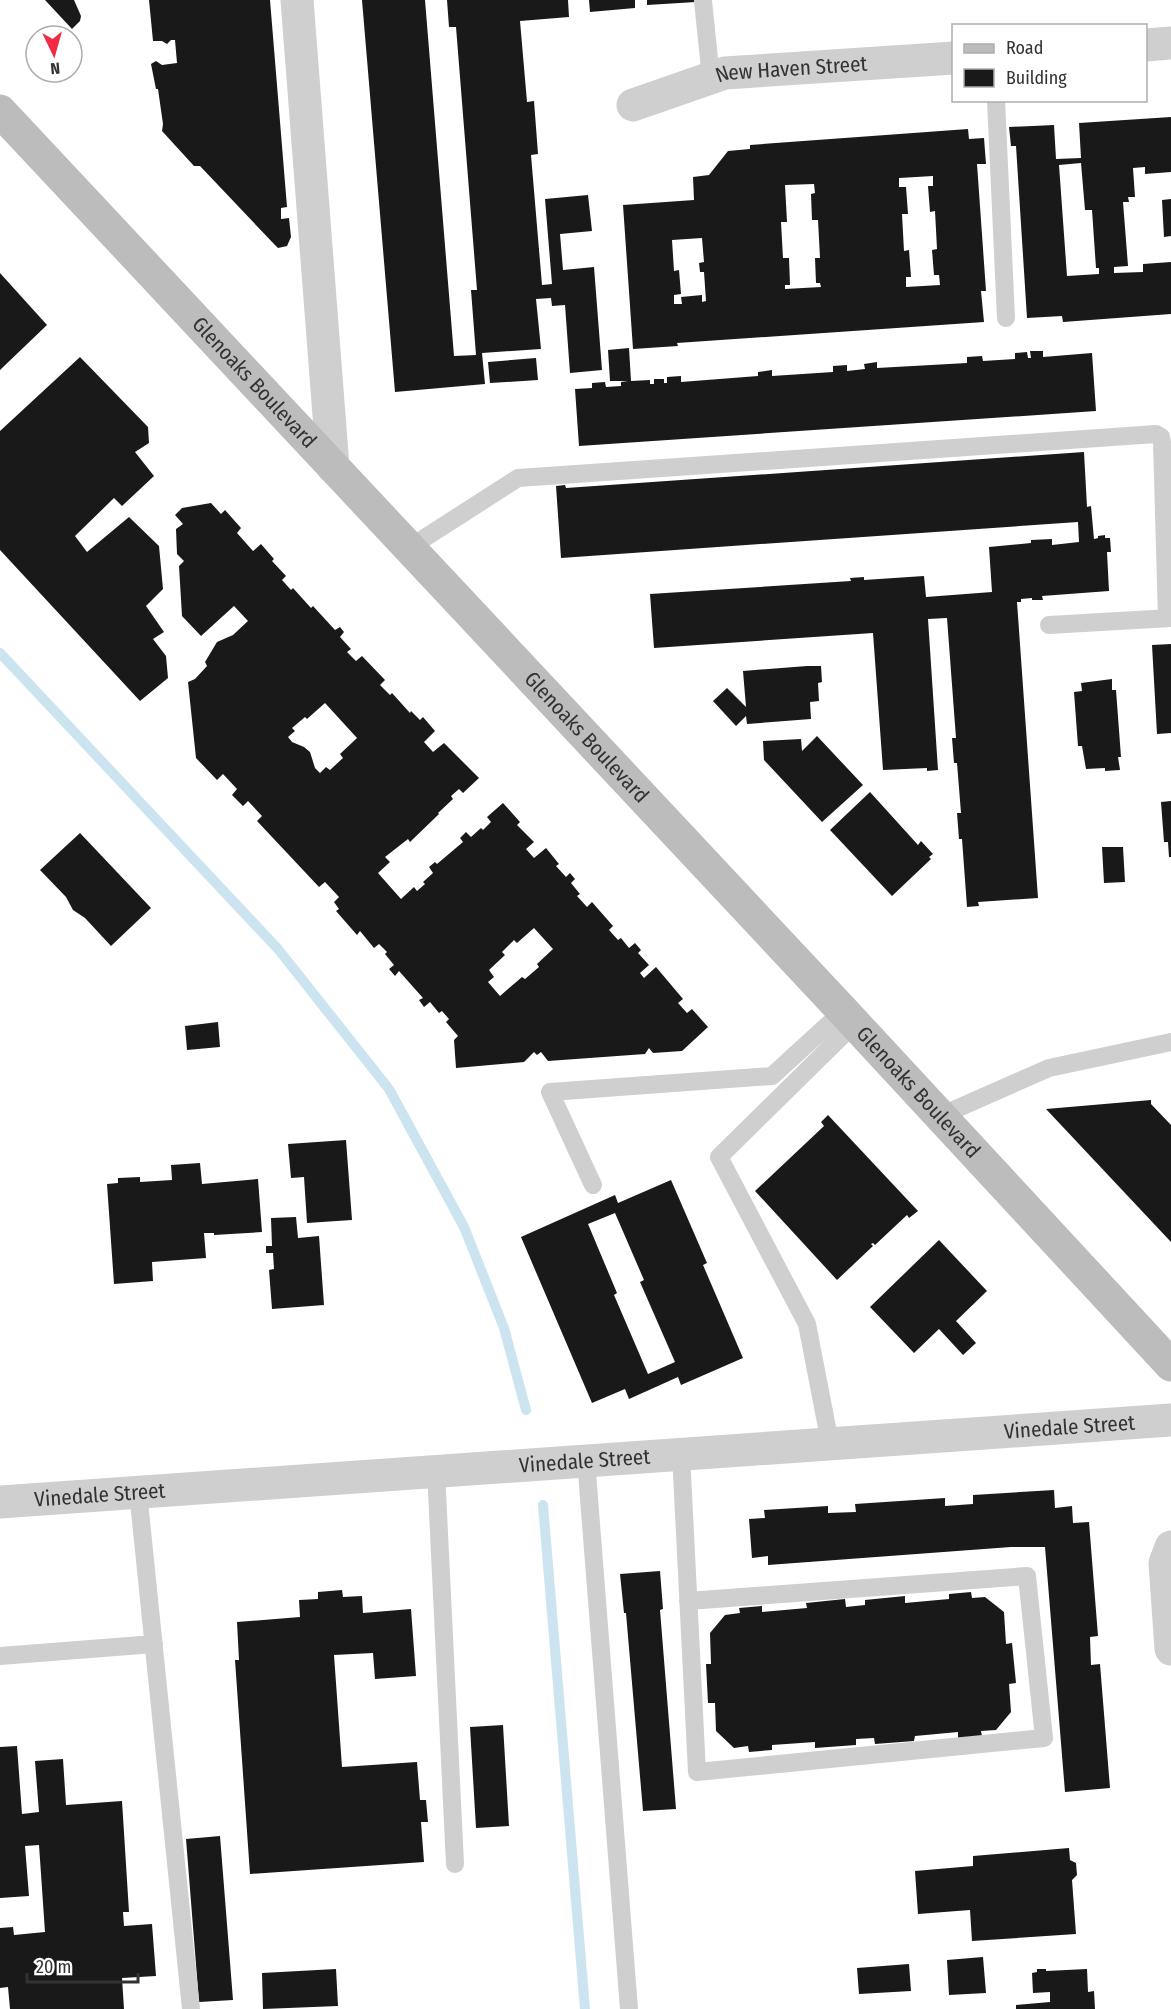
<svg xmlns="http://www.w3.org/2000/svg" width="1171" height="2009" font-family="'Fira Sans Condensed',sans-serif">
<rect width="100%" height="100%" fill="#fff"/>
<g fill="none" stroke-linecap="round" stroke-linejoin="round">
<!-- stream -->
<path stroke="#cbe4f0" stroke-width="10" d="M0,653L278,949L389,1089L464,1227L504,1328L526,1410
M543,1505L585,2009"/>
</g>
<!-- building -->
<path fill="#191919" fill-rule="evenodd" d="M45,0H74L81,16L80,21L72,29Z
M149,0H270L287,207L281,208V219L289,218L291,237L287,246L278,248L274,244L200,166H194L162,131L163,124L158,89H156L151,64L156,61L162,65L177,63L175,40H171L167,44L162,41H153Z
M362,0H425L454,356L476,355L471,290H477L456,27H449L447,0H568L569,17L520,21L527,102L534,101L538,154L531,155L542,285L552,284L545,199L588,195L592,231L560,234L563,270L594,267L602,370L570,373L565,305L552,306L551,298L536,299L541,349L482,353L485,384L395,392Z
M589,0H635V8L590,12Z
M647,0H696V2L647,5Z
M1171,117V172L1145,174V167L1133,168L1135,197H1128L1129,202H1123L1128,266L1114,267V273L1143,272V264L1171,262V314L1063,322L1062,316L1027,318L1016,146H1011L1009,127L1054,125L1056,159L1081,158L1079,123ZM1081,163L1085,210H1092L1096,268H1099V274L1067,276L1059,165Z
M968,129L969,139L984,138L986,164H977L986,291H981L984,322L677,343L678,346L633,349L623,205L694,200L693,177L709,175L728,151L750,149V145ZM933,176V186H928L930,212L935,211L937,249L932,250L934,275H939L940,285L906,287V277H911L909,250L904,251L902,214H908L906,187H899V178ZM814,184L815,193L811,194L812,220H818L820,258H815L816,283H820L821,287L785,289V285H790L789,258H783L781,222H787L785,185ZM702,238L704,262L699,263L700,272H704L706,301L702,302V295L681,297L682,304H674V295L681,294L679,270L674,271L672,240Z
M1171,199V236L1164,237L1162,200Z
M0,273L47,325L0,370Z
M629,348L631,381L650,380V384H654V379H664V383H667V377L681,376V382L758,376V372L772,370V376L833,372V366L847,365V371L865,369L864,364L877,362V368L967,363V357L982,356L983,361L1015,359V353L1027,352L1028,358H1031L1030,351H1043V357L1092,353L1096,411L579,446L575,389L592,388V383L605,382L606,387L621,386V382L628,381H610L608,350Z
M80,357L148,427L149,443L135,452L154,476L122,506L114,498L75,536L87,552L129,517L159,546L163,589L146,606L164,632L153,639L166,656L168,678L140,701L0,550V431Z
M536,358L538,380L490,383L488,362Z
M1084,452L1087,507L1091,506L1094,539L1098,538V536L1105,535V538H1110L1111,552H1107L1109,591L1042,596L1043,600H1032V598L1021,599V602H1017L1038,898L978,902L979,906L967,907L962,839H959L957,813H961L957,763H954L952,738H956L947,618L928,619L938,770L927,771V768L883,770L873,633L654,648L650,594L851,581L850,578L864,577V580L924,576L926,597L992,592L989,547L1031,543V540L1052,539V545L1079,542L1078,522L561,558L556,486L565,485L566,488Z
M211,503L221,514L225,510L241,528L237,533L253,551L261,544L274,559L272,561L286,576L282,580L291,590L293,588L311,608L313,606L335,630L340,627L344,632L340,637L351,649L347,652L356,661L362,656L385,680L380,685L390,695L392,693L410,713L411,711L420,720L423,717L435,731L424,742L433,752L444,743L479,778L463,793L459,789L451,796L453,799L438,813L439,814L410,842L408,839L385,857L390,862L378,873L401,899L414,887L417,891L425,884L423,882L433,873L429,867L435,862L437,864L463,842L460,838L466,832L471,837L481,828L483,830L491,822L487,817L503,803L520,822L517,825L534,842L526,849L534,858L546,848L559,864L556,866L566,877L570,873L575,879L571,883L580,894L577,896L587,907L592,902L613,926L609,930L618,940L621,938L629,948L635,943L641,950L638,953L649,965L640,973L644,978L656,967L683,999L678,1003L687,1013L692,1009L708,1027L682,1051L653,1053L649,1048L645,1054L548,1061L541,1052L537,1055L534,1052L524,1062L456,1068L454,1040L458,1036L446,1022L449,1019L442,1011L439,1013L430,1002L424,1007L419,1000L423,998L399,971L395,976L389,969L394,965L385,954L387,952L379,944L374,948L360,931L357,935L336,911L339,909L334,902L339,897L325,882L319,887L257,821L262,816L248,801L243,806L232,795L237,789L223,774L217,780L196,758L188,682L195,679L207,666L205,662L217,642L233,635L248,621L234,606L201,636L182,616L179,566L184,561L177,554L176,529L183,524L175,515L182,508ZM325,703L357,738L340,754L343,758L330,770L326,767L320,773L315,768L310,752L304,747L292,742L288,737L295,731L292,728L305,717L307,719ZM534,928L553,949L537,964L539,967L525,979L522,977L500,996L488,982L494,977L489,970L505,955L502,952L514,940L517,943Z
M1171,644V733L1157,734L1152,645Z
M807,666H821L822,682L818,683L819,701L810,702L811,719L747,724L746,716L736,726L713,701L727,688L746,707L743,671Z
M1112,679V690H1116L1121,757H1118L1120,770L1105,771V768L1086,769L1082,746H1078L1074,692L1082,691L1081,683Z
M817,736L863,785L822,822L764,760L763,741L801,739L802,751Z
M870,792L918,845L921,841L933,854L929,857L931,859L892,896L830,830Z
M1171,801V857H1169L1168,842H1164L1161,802Z
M80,833L151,908L111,946L85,918L73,910L66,897L40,870Z
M1102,847H1123L1125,882L1104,883Z
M218,1022L220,1047L187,1050L185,1026Z
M1151,1100V1104L1171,1125V1242L1046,1109Z
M828,1115L918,1211L909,1218L907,1215L875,1245L873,1243L871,1244L873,1246L837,1280L755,1191L824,1126L821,1122Z
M346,1140L352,1220L307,1223L304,1177L291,1178L288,1144Z
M200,1163L202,1184L258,1179L262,1232L214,1235V1233H204L206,1258L152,1262L153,1281L114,1284L107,1184L118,1183V1178L140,1177V1182L172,1180L171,1165Z
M671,1180L707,1263L703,1265L743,1358L681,1385L678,1377L629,1399L625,1389L592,1403L521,1237L615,1195L618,1203ZM615,1213L644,1280L640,1282L675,1362L648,1374L614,1295L617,1293L588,1224Z
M296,1217L298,1238L319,1236L324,1305L272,1309L269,1270L274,1269L273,1253H266V1246H272L271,1218Z
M939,1240L987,1291L956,1321L976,1343L963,1355L939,1329L914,1353L870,1307Z
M1054,1490L1055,1508L1072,1506L1073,1523L1089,1522L1098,1636L1090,1637L1091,1665L1100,1664L1110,1788L1065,1792L1045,1547H1011L768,1565V1556L752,1558L749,1519L765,1518L764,1510L828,1506V1513L856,1512L855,1504L945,1498V1506L973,1504V1495Z
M660,1571L663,1609L660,1610L676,1809L643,1811L626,1613H624L620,1574Z
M342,1590L343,1597L362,1596L363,1613L411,1609L416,1676L375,1679L373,1653L334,1655L342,1767L417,1762L420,1800H426L428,1822H421L424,1862L250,1874L235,1660H239L237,1622L300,1617L299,1600L318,1599V1592Z
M971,1592L972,1598L985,1597L1004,1612L1006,1644L1012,1643L1016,1683L1009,1684L1011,1712L996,1730L981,1731L982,1736L958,1738V1732L915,1736L914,1741L875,1744L874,1738L856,1739V1745L815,1748V1742L772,1745V1750L749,1752L748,1746L734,1748L716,1731L715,1703H708L706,1664H711L710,1633L725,1615L740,1613L739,1608L762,1606V1612L807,1608L806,1603L845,1599L846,1607L865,1605V1600L905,1596V1603L949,1599V1594Z
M503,1725L509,1826L476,1828L470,1727Z
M17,1746L22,1814L39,1812L35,1761L63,1759L66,1805L122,1801L129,1912H123L124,1926L152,1924L156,1976L122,1978L124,2009H10L8,1987L0,1988V1928L13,1927L14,1935L45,1932L39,1845L25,1846L29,1896L0,1898V1747Z
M220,1836L233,2000L199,2002L186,1839Z
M1069,1848L1070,1860L1076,1863L1077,1875L1072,1880L1076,1934L972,1941L970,1910L918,1914L915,1871L973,1866V1856Z
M983,1957L986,1993L949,1995L947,1960Z
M909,1964L911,1991L859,1994L857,1968Z
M336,1969L338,2006L263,2009L262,1973Z
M1037,1969H1046V1971L1087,1969L1088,1992L1094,1991L1095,2009H1016V2005L1050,2002V1992L1033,1993L1032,1973L1037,1972Z"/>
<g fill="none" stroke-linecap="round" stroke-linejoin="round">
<!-- lane -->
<path stroke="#cfcfcf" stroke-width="18" d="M703,1L711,78
M996,100L1006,318
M409,548L518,478L1156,434L1161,437L1162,443L1167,618
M1049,625L1171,618
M940,1116L1049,1068L1171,1042
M593,1185L550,1092L772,1076L843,1011
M830,1443L807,1324L719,1157L854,1024
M681,1454L697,1772L1044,1738L1027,1576L688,1601
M586,1460L629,2009
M436,1471L455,1864
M138,1492L191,2009
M0,1656L154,1644"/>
<!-- street -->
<g stroke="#cfcfcf" stroke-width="33">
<path d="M297,0L333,467"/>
<path d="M1146,45L1171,43"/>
<path id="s1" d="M633,105L725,73L954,58"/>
<path id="s2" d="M0,1502L1171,1420"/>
<path d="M1171,1547L1165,1563L1171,1649"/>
</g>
<!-- secondary -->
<path stroke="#bcbcbc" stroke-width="33" id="s3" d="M0,111L843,1011L1171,1365"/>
</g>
<g text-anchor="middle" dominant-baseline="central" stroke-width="6" stroke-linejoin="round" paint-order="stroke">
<!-- street labels -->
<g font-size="21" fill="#323232" stroke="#fff">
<text stroke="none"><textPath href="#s1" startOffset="164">New Haven Street</textPath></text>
<text stroke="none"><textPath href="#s3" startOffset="372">Glenoaks Boulevard</textPath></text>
<text stroke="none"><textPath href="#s3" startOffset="858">Glenoaks Boulevard</textPath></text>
<text stroke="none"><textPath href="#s3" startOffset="1344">Glenoaks Boulevard</textPath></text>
<text stroke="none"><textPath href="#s2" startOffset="1072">Vinedale Street</textPath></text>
<text stroke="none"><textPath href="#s2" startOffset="586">Vinedale Street</textPath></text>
<text stroke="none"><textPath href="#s2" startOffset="100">Vinedale Street</textPath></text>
</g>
</g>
<!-- legend -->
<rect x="952" y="24" width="195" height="78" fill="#ffffff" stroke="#adadad" stroke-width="1.5"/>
<rect x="964" y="44" width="30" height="9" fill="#bcbcbc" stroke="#adadad" stroke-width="1.5"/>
<text x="1006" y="54" font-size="18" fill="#323232">Road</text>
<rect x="964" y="69" width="30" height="18" fill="#191919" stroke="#adadad" stroke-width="1.5"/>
<text x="1006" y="84" font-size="18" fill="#323232">Building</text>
<!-- north arrow -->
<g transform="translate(54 54) rotate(175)"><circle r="28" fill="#ffffff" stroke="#adadad" stroke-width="1.5"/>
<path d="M0-4.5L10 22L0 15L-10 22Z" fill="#f22b45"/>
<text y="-9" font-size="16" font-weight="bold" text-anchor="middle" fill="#323232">N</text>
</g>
<!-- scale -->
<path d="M27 1973v9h111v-9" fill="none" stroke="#323232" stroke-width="3"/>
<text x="36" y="1973" font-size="18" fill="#323232" stroke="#ffffff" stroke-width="4.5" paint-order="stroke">20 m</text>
</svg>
